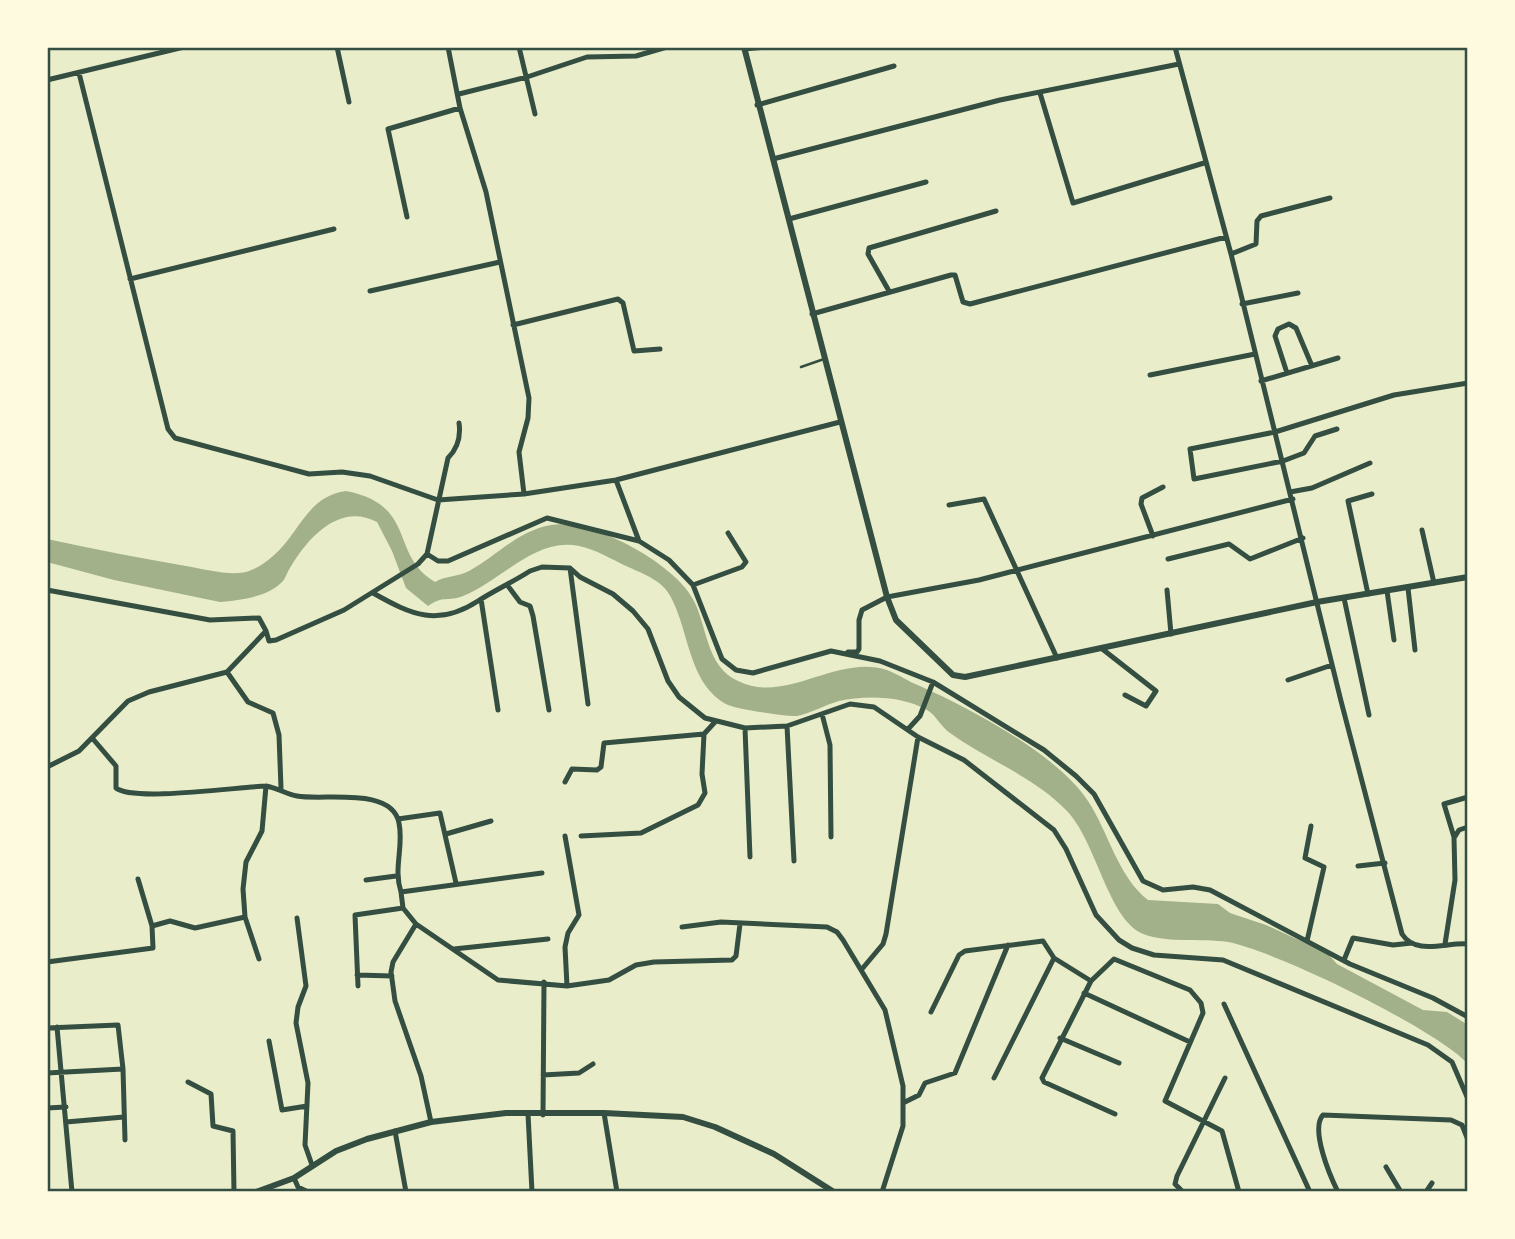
<svg xmlns="http://www.w3.org/2000/svg" width="1515" height="1239" font-family="'Varela Round',sans-serif">
<rect width="100%" height="100%" fill="#e9edc9"/>
<!-- water -->
<path fill="#a3b18a" d="M346,491C418,505 389,555 435,582C445,576 457,577 469,571C497,556 517,531 551,525C592,518 676,564 694,601C708,629 706,666 738,681C786,705 836,654 887,670C898,674 909,682 920,686C971,709 1057,754 1088,801C1108,831 1118,877 1148,900L1218,904L1230,913L1266,925L1327,953L1337,964L1423,1010L1447,1012L1468,1025V1064C1436,1029 1276,951 1228,942C1202,938 1161,944 1139,932C1107,913 1096,842 1067,811C1035,777 987,760 950,733C941,727 936,715 927,710C903,696 866,695 839,701C825,705 811,713 797,716C788,717 737,709 728,705C687,684 690,629 669,594C660,579 641,573 626,566C611,559 595,549 579,546C535,537 500,582 463,596C448,602 443,595 428,606L406,588L392,551L377,522C340,502 308,537 290,568C287,572 286,578 282,582C268,597 240,600 220,602L114,580L47,562V539C93,549 139,558 186,566C203,569 222,574 239,573C252,572 264,564 273,556C300,533 307,496 346,491Z"/>
<g fill="none" stroke-linecap="round" stroke-linejoin="round">
<!-- service -->
<path stroke="#344e41" stroke-width="2.5" d="M801,367L824,359"/>
<!-- minor -->
<path stroke="#344e41" stroke-width="5" d="M337,47L349,102
M519,47L535,114
M1175,47L1231,254L1341,701L1402,934C1416,956 1446,942 1468,944
M744,49L766,47
M79,73L168,429L175,438L309,474L342,472L370,476L438,500L524,494L519,452L528,418L529,398L486,192L460,108L448,47
M47,80L184,47
M1040,93L1073,203L1204,163
M459,94L527,77L587,57L636,56L667,47
M757,105L894,66
M773,159L1000,100L1179,64
M407,217L388,129L460,108
M789,219L926,182
M1231,254L1256,244L1257,221L1261,216L1330,198
M130,279L334,229
M370,291L500,262
M889,291L868,254L869,248L996,211
M1242,304L1298,293
M812,314L951,275H955L963,302L970,304L1226,237
M513,325L618,299L623,303L634,351L660,349
M1287,373L1275,336L1278,329L1289,324L1296,328L1312,366
M1150,375L1255,354
M1261,381L1338,358
M1337,429L1315,436L1304,453L1283,461L1194,479L1190,449L1275,432L1394,395L1468,383
M616,480L639,541
M1290,492L1312,488L1370,463
M524,494L616,480L840,422
M949,505L984,499L1057,658
M1422,530L1434,583
M1153,536L1141,504L1142,498L1163,487
M427,554L438,561H448L547,518L639,541L669,560L693,585L722,659L736,670L753,673L831,651L880,661L933,682L1044,750L1076,776L1094,794L1143,881L1163,890L1193,887L1210,890L1350,964L1433,998L1468,1017
M1168,559L1229,544L1250,559L1303,538
M570,568L588,704
M693,585L742,567L746,562L728,533
M508,586L520,602L530,606L533,616L549,710
M1408,588L1415,650
M47,590L210,620L259,618L266,631
M1167,590L1171,634
M1387,591L1394,640
M373,593C412,615 438,627 478,601C495,590 513,582 530,571L542,567L570,568L580,577L613,594L633,611L648,629L668,681L679,697L705,718L745,728L787,726L850,704L874,707L918,737L964,760L1054,830L1066,849L1096,915L1119,940L1132,948L1154,955L1223,960L1428,1045L1452,1062L1468,1099
M1368,594L1348,501L1372,494
M1344,598L1369,715
M481,599L498,710
M1101,648L1156,691L1146,706L1125,695
M848,652H857L859,649V620L862,610L887,597L979,580L1293,499
M227,672L248,702L273,713L279,735L281,788
M1288,680L1332,665
M822,714L830,745L831,837
M787,726L794,861
M745,728L750,857
M909,728L920,716L933,682
M93,739L116,766V788C133,802 238,787 266,786C278,788 286,794 297,796C323,801 392,786 399,823C404,847 393,868 401,892
M47,767L79,751L128,701L149,692L227,672L266,631L269,641L276,640L344,610L418,564L427,554L448,458C458,448 461,437 459,423
M565,782L572,769L597,770L601,767L604,743L704,734L715,722
M398,819L440,813L456,883
M446,834L491,821
M565,836L579,915L568,933L565,947L567,986
M581,836L641,833L698,805L705,793L702,774L704,734
M1454,837L1444,804L1468,797
M1358,866L1385,863
M542,873L401,892L403,908L416,924L498,980L567,986L609,980L636,965L654,962L732,960L736,956L740,924
M366,880L396,876
M297,918L306,986L298,1007L296,1023L308,1083L305,1145L312,1165
M416,924L393,962L391,972L395,1001L421,1076L431,1122
M152,926L170,921L195,928L245,917
M682,927L721,922L827,927L837,932L843,940L885,1010L903,1086V1126L882,1192
M1307,941L1324,867L1305,858L1311,826
M1445,944L1455,880L1454,838L1459,830L1468,827
M454,949L548,939
M259,959L245,917L243,889L246,862L262,831L266,786
M1344,960L1353,938L1393,945L1412,943
M47,962L153,948L152,926L138,879
M862,969L883,944L886,934L918,737
M357,975L392,976
M358,986L355,915L403,908
M1084,993L1190,1042
M1224,1004L1310,1192
M931,1012L959,955L965,951L1043,941L1054,958L1091,981
M57,1027L72,1192
M47,1028L118,1025L123,1069L125,1140
M1060,1038L1119,1063
M269,1041L282,1110L307,1106
M47,1073L123,1069
M543,1075L579,1073L593,1064
M994,1078L1054,958
M188,1082L211,1094L213,1126L233,1131L234,1192
M905,1102L919,1095L925,1083L955,1073L1008,945
M47,1108L66,1107
M604,1113L617,1192
M528,1114L532,1192
M1115,1114L1044,1082L1042,1078L1091,981L1114,959L1190,990L1201,1003L1203,1013L1165,1101L1222,1131L1239,1192
M543,1115L544,982
M66,1122L124,1117
M395,1131L406,1192
M1386,1167L1401,1192
M294,1178L298,1187L308,1192
M1183,1192L1175,1184L1177,1176L1225,1078
M1338,1192C1330,1176 1310,1129 1323,1115L1451,1120L1462,1125L1468,1140
M1426,1192L1432,1183"/>
<!-- tertiary -->
<path stroke="#344e41" stroke-width="6" d="M744,47L887,597L896,620L953,675L965,677L1317,602L1468,577
M256,1192L294,1178L336,1151L367,1139L431,1122L506,1113H604L683,1117L715,1127L774,1154L834,1192"/>
</g>
<!-- border -->
<rect width="1515" height="1239" fill="none" stroke="#fefae0" stroke-width="98"/>
<rect x="49" y="49" width="1417" height="1141" fill="none" stroke="#344e41" stroke-width="2.5"/>
</svg>
